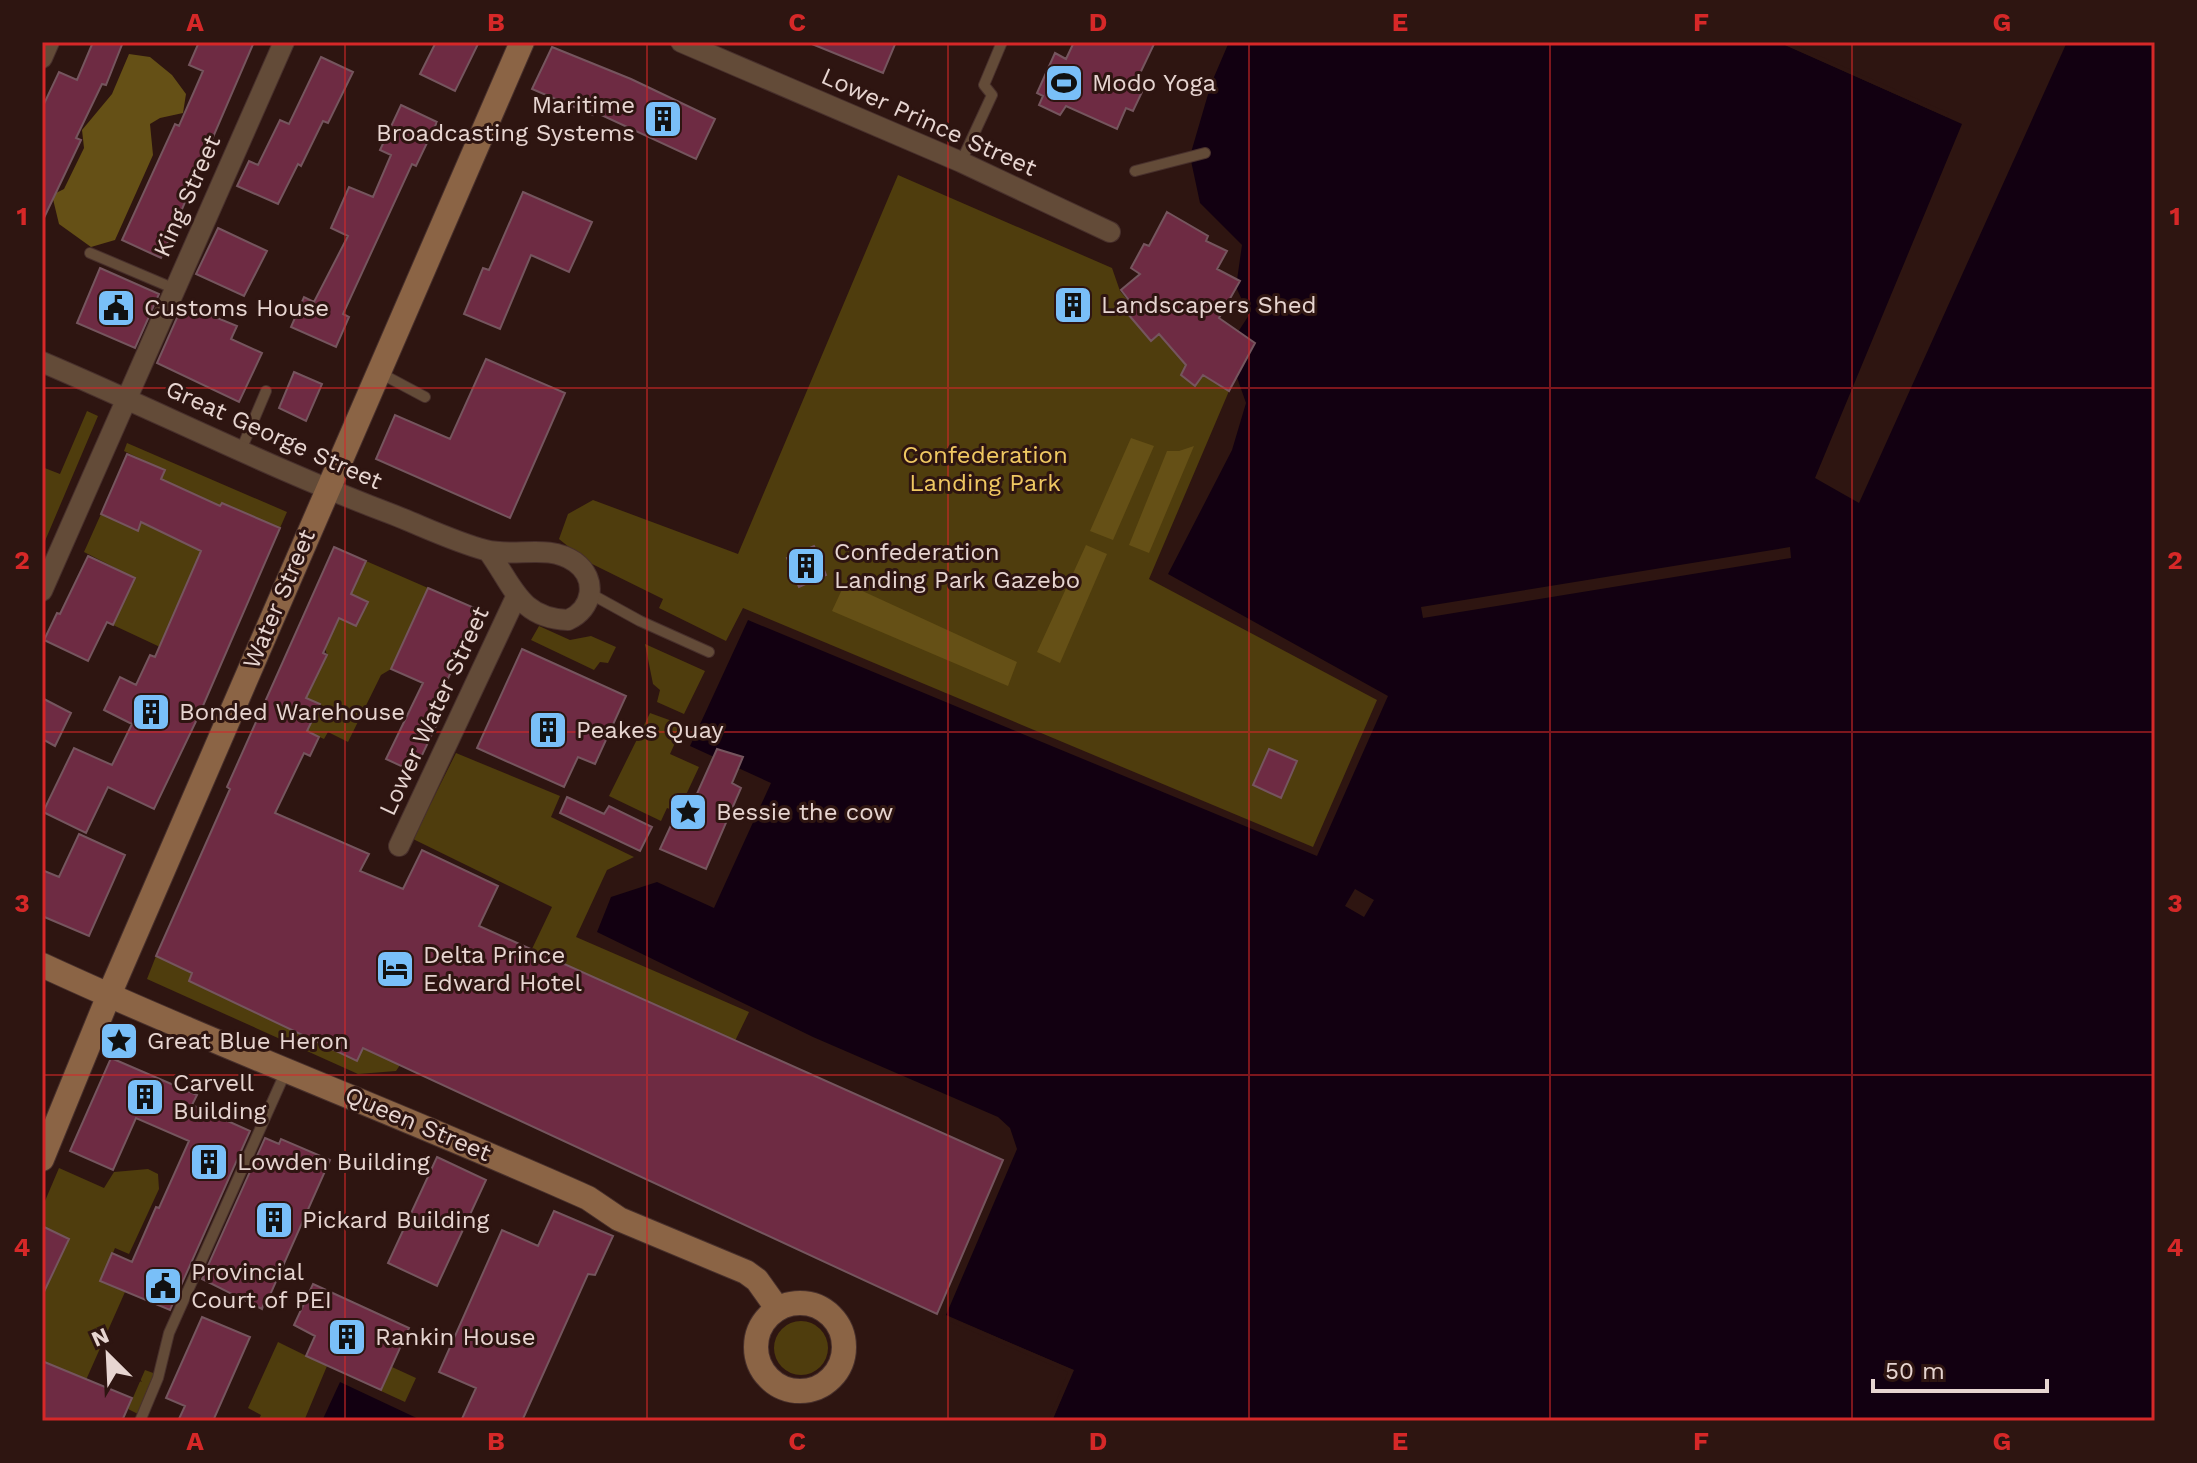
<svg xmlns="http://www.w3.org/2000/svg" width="2197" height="1463" font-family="'Work Sans',sans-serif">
<rect width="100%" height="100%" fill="#2e1511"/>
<!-- green -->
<path fill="#4f3d0d" d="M898,175L1112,268L1120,291L1134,308L1128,314L1151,340L1159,334L1186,365L1229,391L1149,579L1377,700L1313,847L743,608L726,641L659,608L663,599L586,561L559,539L568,514L593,500L738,554Z
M87,411L98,416L42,548V467L60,474Z
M127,443L287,512L280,528L221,504L160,647L113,625L135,578L84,552L101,514L138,530L141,522L188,544L208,501L161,479L164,470L124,451Z
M366,561L428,588L391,669L381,675L348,742L328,732L324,739L306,731L320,704L306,698L327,655L325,648L339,618L356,626L367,602L351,594Z
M539,626L570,640L591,636L616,647L608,663L600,662L594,670L531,640Z
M645,644L705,671L684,714L657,702L660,690L653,684Z
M650,713L683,725L670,754L699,767L678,812L667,808L661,821L609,796Z
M456,753L560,796L551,817L634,857L607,870L576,937L749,1012L735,1041L531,951L552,907L413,839Z
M156,956L400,1065L396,1071L358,1074L147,979Z
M59,1168L104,1188L114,1172L148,1169L158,1174L159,1189L129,1254L115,1248L101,1281L125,1292L86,1380L42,1361V1208Z
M774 1348a27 27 0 1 1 54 0a27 27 0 1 1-54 0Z
M278,1342L327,1366L304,1421H258L261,1415L248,1408Z
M392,1367L416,1378L405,1402L381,1391Z
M145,1370L156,1374L138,1414L128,1409Z"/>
<!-- forest -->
<path fill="#655016" d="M129,54L150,57L172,75L186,94L183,113L160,118L150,124L153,155L115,240L91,247L59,224L52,195L64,189L84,148L82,130L112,94Z
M1131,438L1154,446L1113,540L1090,531Z
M1194,446L1149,553L1129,545L1167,451H1179Z
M1086,545L1107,554L1060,663L1037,652Z
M845,583L1017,662L1008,686L832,611Z"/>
<!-- water -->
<path fill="#120011" d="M1229,42H1779L1962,124L1815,478L1859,503L2067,42H2155V1421H1052L1073,1370L946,1315L1017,1149L1010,1128L998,1117L813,1037L597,932L611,897L657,882L714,908L771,783L690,746L748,620L1317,856L1388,696L1168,574L1232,450L1246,403L1227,349L1249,315L1236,287L1242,245L1200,203L1190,156L1211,84Z
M340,1382L423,1421H322Z"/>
<!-- pier -->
<path fill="#2e1511" d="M1778,42H1788L1856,72L1949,113L1947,117Z
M1790,547L1791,558L1423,618L1421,607Z
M1355,889L1374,900L1364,917L1345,906Z
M942,1314L1074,1370L1052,1421H1048L1068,1372L950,1322L943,1318Z"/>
<!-- building -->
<path fill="#6e2b43" stroke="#75555e" stroke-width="2" d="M93,42H123L106,85L102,84L76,138L81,140L42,222V108L59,72L77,80Z
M199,42H254L161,258L122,240L175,124L179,126L203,71L189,65Z
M436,42H479L455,91L420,74Z
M807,42H896L883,73Z
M1074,42H1155L1133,88L1142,92L1133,111L1126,108L1117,129L1066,106L1060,115L1039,105L1043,96L1037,93L1055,53L1066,59Z
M552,47L631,79L715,119L696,159L595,112L593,115L532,89Z
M321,57L353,72L328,123L323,121L301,166L298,164L278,204L237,186L249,161L258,165L280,120L289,124Z
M401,105L437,122L416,166L412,164L343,314L349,317L336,347L291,327L304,297L314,302L348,236L331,228L349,187L373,197L391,155L380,150Z
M523,192L592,222L569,272L531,255L500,329L464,314L483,268L489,270Z
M1167,212L1208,236L1206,241L1227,251L1217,269L1240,281L1219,318L1255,343L1229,391L1203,375L1195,386L1181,375L1186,365L1159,334L1151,341L1128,314L1135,308L1121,290L1140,274L1131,268L1144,244L1149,246Z
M218,228L267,251L244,296L196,274Z
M100,268L159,294L135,348L77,323Z
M183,304L237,326L231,339L262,353L239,402L157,363Z
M486,359L565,393L510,518L376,459L395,415L450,439Z
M294,372L322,384L306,421L279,408Z
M127,454L165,470L161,479L220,506L222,503L280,528L199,715L154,809L108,787L86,833L43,812L74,748L112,765L132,724L104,710L120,677L136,685L150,655L155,657L201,551L141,522L138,531L101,514Z
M814,546L826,575L799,587L787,558Z
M334,547L366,561L351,594L368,602L356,626L339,618L323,653L327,655L306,698L320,704L307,731L319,737L310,756L304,753L275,813L369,854L360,871L403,889L422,850L498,886L479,926L1003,1160L937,1314L363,1048L357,1061L189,981L192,973L156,956L230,789L227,787Z
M88,556L135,578L113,625L107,622L88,661L44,640L57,613L60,614Z
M428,588L479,610L436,705L444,709L414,772L386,759L423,683L391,669Z
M522,649L626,696L595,764L578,757L564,787L477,748Z
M42,698L71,713L55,746L42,739Z
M717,749L743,757L732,783L741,788L706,869L660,849L673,821L683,825Z
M1269,749L1297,761L1281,798L1253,785Z
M567,797L604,814L609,806L652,827L640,851L560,813Z
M79,834L125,855L89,936L42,916V870L59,877Z
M111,1058L197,1095L192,1105L250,1131L170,1310L100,1281L112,1253L132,1262L156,1207L159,1208L189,1141L136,1118L113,1170L70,1151Z
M265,1138L279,1144L281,1139L330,1160L266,1304L264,1303L262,1309L202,1279Z
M437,1157L486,1180L437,1286L388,1263Z
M554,1211L613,1236L595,1275L588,1274L522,1421H461L476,1388L439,1372L502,1230L538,1246Z
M42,1226L69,1239L42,1296Z
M313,1284L409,1328L381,1390L306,1356L315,1336L294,1325Z
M202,1317L250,1337L213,1421H178L185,1406L166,1398Z
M42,1361L132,1398L122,1421H42Z"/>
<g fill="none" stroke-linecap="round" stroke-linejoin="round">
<!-- lane casing -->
<g stroke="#48302c" stroke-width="12">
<path id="lane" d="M961,162L992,95L984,85L1002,42
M1135,171L1205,153
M90,253L175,289
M380,373L425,397
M241,450L266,391
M591,594L640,621L709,652
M140,1421L158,1378L169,1333L286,1071"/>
</g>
<!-- street casing -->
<g stroke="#48302c" stroke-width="22">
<path id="street" d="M681,42L961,162L1110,232
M42,58L49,42
M42,362C160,412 274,470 394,515C424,527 455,542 485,550C515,558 548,543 575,562C598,579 593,609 568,620C519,618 513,585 488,551
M42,591L284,42
M399,846L516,597"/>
</g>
<!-- secondary casing -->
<g stroke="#48302c" stroke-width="26">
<path id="secondary" d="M42,965C222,1048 407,1117 588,1198L619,1219L746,1272L757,1280L777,1308
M42,1159L109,995L522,42
M756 1347a44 44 0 1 1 88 0a44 44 0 1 1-88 0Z"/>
</g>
<!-- lane -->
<use href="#lane" stroke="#634b38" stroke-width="10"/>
<!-- street -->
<use href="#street" stroke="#634b38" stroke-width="20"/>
<!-- secondary -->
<use href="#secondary" stroke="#8b6445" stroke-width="24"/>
</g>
<!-- grid -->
<path fill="none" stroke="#d62828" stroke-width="2" stroke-opacity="0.55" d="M345,42V1421M647,42V1421M948,42V1421M1249,42V1421M1550,42V1421M1852,42V1421M42,388H2155M42,732H2155M42,1075H2155"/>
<!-- icons -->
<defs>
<g id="stadium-square" transform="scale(2)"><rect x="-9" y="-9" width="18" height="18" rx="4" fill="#79bff8" stroke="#2e1511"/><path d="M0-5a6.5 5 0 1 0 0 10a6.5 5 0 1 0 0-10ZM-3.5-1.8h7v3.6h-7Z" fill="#111"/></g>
<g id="building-square" transform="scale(2)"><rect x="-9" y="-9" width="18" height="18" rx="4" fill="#79bff8" stroke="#2e1511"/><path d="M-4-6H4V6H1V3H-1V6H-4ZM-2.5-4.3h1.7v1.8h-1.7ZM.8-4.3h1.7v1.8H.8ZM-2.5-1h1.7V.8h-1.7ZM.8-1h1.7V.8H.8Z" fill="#111"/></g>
<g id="civic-square" transform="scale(2)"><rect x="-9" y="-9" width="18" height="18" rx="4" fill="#79bff8" stroke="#2e1511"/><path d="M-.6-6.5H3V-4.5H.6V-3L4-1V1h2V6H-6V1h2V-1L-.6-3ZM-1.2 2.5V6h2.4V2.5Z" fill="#111"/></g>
<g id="sight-square" transform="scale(2)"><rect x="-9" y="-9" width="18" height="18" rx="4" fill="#79bff8" stroke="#2e1511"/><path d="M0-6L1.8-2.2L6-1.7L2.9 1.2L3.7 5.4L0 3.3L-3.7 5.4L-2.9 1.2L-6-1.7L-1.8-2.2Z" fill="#111"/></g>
<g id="hotel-square" transform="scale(2)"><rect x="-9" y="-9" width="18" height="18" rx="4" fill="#79bff8" stroke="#2e1511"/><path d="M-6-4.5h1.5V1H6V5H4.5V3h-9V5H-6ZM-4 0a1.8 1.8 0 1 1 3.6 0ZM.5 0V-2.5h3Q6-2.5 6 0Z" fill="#111"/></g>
</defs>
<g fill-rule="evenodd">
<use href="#stadium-square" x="1064" y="83"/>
<use href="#building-square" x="663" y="119"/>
<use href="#building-square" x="1073" y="305"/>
<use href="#civic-square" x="116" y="308"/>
<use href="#building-square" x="806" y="566"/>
<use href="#building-square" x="151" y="712"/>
<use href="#building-square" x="548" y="730"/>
<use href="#sight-square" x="688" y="812"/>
<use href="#hotel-square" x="395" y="969"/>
<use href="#sight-square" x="119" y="1041"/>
<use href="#building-square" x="145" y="1097"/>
<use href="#building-square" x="209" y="1162"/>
<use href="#building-square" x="274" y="1220"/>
<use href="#civic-square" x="163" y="1286"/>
<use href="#building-square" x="347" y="1337"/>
</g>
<g text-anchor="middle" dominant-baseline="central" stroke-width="6" stroke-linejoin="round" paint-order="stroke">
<!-- poi labels -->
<g font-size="24" fill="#e7d5d1" stroke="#2e1511" text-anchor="start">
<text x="1092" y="83">Modo Yoga</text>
<text x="635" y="105" text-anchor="end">Maritime<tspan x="635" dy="28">Broadcasting Systems</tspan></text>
<text x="1101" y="305">Landscapers Shed</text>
<text x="144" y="308">Customs House</text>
<text x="834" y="552">Confederation<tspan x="834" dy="28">Landing Park Gazebo</tspan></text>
<text x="179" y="712">Bonded Warehouse</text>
<text x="576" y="730">Peakes Quay</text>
<text x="716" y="812">Bessie the cow</text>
<text x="423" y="955">Delta Prince<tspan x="423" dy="28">Edward Hotel</tspan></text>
<text x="147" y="1041">Great Blue Heron</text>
<text x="173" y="1083">Carvell<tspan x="173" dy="28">Building</tspan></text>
<text x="237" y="1162">Lowden Building</text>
<text x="302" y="1220">Pickard Building</text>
<text x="191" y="1272">Provincial<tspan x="191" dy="28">Court of PEI</tspan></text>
<text x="375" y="1337">Rankin House</text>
</g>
<!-- street labels -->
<g font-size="24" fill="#e7d5d1" stroke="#2e1511">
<text transform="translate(929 122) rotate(24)">Lower Prince Street</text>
<text transform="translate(187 196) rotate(-66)">King Street</text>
<text transform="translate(274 435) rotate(24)">Great George Street</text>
<text transform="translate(279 599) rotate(-67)">Water Street</text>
<text transform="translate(434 711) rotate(-65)">Lower Water Street</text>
<text transform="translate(418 1124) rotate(23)">Queen Street</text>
</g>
<!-- park labels -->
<g font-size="24" fill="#f0c862" stroke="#2e1511">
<text x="985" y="455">Confederation<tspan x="985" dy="28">Landing Park</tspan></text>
</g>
</g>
<!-- border -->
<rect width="2197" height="1463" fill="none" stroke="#2e1511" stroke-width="88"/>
<!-- north arrow -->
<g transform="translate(108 1355) rotate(336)" stroke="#2e1511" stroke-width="6" paint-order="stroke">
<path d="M0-6L14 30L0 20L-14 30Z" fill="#e7d5d1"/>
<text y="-12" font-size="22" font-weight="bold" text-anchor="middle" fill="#e7d5d1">N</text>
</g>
<!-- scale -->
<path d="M1873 1379v12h174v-12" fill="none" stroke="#e7d5d1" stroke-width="4"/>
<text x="1885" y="1379" font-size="24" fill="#e7d5d1" stroke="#2e1511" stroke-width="6" paint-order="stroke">50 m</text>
<rect x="44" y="44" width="2109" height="1375" fill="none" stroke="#d62828" stroke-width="3"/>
<g font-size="26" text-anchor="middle" font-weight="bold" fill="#d62828">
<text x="195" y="31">A</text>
<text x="496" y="31">B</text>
<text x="797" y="31">C</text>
<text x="1098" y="31">D</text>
<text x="1400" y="31">E</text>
<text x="1701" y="31">F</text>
<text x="2002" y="31">G</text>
<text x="22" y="225">1</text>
<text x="2175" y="225">1</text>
<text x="22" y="569">2</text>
<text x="2175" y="569">2</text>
<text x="22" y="912">3</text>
<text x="2175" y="912">3</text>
<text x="22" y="1256">4</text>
<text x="2175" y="1256">4</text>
<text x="195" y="1450">A</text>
<text x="496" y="1450">B</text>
<text x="797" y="1450">C</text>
<text x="1098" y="1450">D</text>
<text x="1400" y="1450">E</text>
<text x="1701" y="1450">F</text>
<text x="2002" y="1450">G</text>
</g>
</svg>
